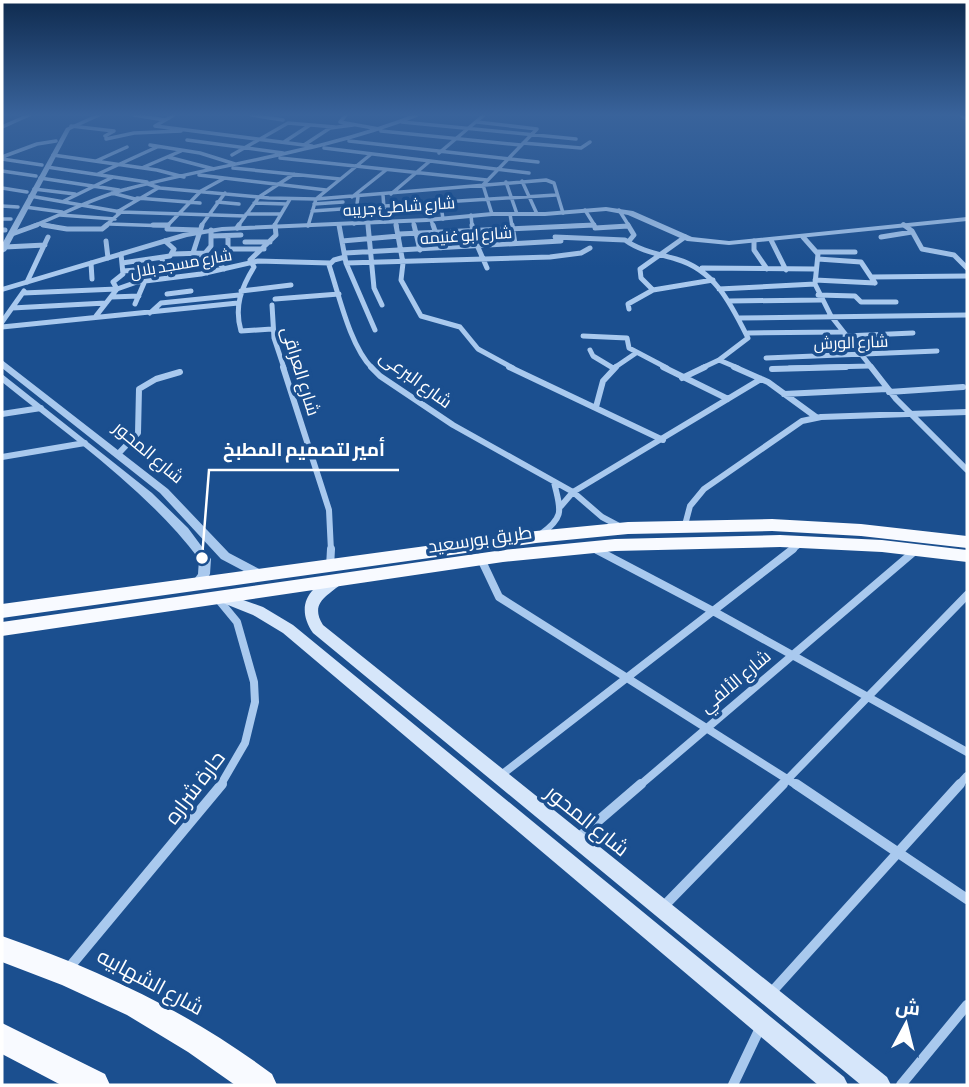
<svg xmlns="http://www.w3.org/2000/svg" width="969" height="1087" font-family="'Asap Condensed',Cairo,sans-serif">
<rect width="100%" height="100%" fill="#1b4f8f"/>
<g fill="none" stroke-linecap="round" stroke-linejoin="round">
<!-- minor-far4 -->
<path stroke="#a9c9ee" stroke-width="3.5" d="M134,115L165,120
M174,115L155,126L312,146
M251,115L283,120
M346,115L340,122L379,129
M961,115L967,119
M402,122L576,139
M477,122L537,129L483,185L492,214
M71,126L114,131L105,136
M381,131L521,145
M106,139L134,133L181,131
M187,140L283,153
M349,141L538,162
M284,142L310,125
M523,143L581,148L590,142
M150,145L200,153L235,164
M304,145L330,128L353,125
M324,148L529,173
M439,153L484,115
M53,155L157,170L184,177
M232,155L288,123L335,127
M2,157L37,144L56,141
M168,157L214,169
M280,158L487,180
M2,159L42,165
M96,161L127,147
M47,167L147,182
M144,167L181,151
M233,168L340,179
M2,171L36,176
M98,174L157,147
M199,175L326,190
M40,178L119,190
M522,181L537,214
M506,182L517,214
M148,184L160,188L269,198L316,199L546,180L554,183L563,213
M2,188L27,192
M34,189L75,194
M112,193L135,199
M391,194L430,161
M383,195L385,222
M30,196L121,212L245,216
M352,197L386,170
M137,198L200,203
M440,199L443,219
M64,201L113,177
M217,202L239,204
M254,203L287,204
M427,203L556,195
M314,204L343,202
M2,206L18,207
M25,207L62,212
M585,210L595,226
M619,210L629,226
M312,211L414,204
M117,212L158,188
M246,214H280
M510,214L512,226
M60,215L115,219
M471,215L472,226
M2,219H11
M431,220L433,226
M413,221L414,226
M396,222L397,226
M368,223V226
M39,224L53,226
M110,224L168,226
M354,224L358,197
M903,224L906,226
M168,225L201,191L223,179
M33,226C64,214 94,197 127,189C224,163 323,152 417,115
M105,226L121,212
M201,226L225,193
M238,226L259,197L294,174
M274,226L290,199
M308,226L316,199L370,155
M562,226L594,225
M620,226H628"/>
<!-- minor-far3 -->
<path stroke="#a9c9ee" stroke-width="5" d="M43,225L67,229H102L107,225
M153,225H168L167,229L198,230
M339,225L346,263L375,330
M368,225L374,288L382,305
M396,225L403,263L401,280L421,316L460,327L478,349L513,368
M414,225L420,250
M433,225L441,248
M472,225L474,238L487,268
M512,225L515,244
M628,225L634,235L629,241
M904,225L912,231L922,249L954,255L967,268
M237,228L239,225
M595,228L628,226
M2,230H5
M12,234L37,225
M399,234L594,225
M212,236L241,235
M555,237L625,240C640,251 659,254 676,259C715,270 731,304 748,338L719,360L702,368
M803,237L818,254L815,284L831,316L872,368
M881,237L912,232
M771,240L786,270
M106,241L108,258
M342,241L399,236
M754,241V250L767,269
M245,242H270
M5,247L45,245
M228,249H264
M817,252H855
M193,253L202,225
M345,253L561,241
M173,254L205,253
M345,257L334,260L329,265C339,295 350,346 372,368
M162,258L163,264H174L169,278
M818,259L861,262L875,283
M91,263L92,279
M122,263L170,256L174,249L165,241
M346,263L550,257L581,253L590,248
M174,264L205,266
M702,268L815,269
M224,269L220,264L228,252V236
M123,271L150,269L135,304
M207,273L205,266L208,260L201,258L211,246V230
M872,277L967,276
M815,280L875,283
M27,282L48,237
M719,289L815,284
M653,290L713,280
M241,291L291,285
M23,293L117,289L137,282L201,274L258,261L330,263
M167,294L191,291
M818,295L855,296L861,302H896
M111,297L139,296
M275,299L339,294
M729,301L821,300
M272,305L274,338L284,368
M12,308L106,303
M629,309L628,304L653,290L641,278L640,269L685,237
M150,313L161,303L239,295
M96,316L117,289L113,282L123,274L121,254
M739,318L967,315
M2,322L24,291
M2,327L238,303
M272,329L241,331C234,307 241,288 254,267L250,260L276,235L275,225
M748,333L842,332
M583,336L627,338L629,348L667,368
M845,336L913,333
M590,350L593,356L613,368
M766,358L937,351
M719,360L738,368
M614,368L636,353
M789,368L869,366"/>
<!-- minor-far2 -->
<path stroke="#a9c9ee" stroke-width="6" d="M283,367L329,510L331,551
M371,367L380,376L453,425L573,492L602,517L619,526
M509,367L663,440
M663,367L728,399
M734,367L768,382L816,417
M871,367L896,399L967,470
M772,369L846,367
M682,378L705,367
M889,392L963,387
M784,394L887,389
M596,407L603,381L616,367
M2,414L41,408
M119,453L138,433L139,389L156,379L180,372
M2,457L85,443
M561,506L573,492L761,379
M685,525L690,506L704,489L802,421L821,417L967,412
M541,534C566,516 560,509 554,482
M594,549L598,551
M791,551L800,544"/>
<!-- minor-far1 -->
<path stroke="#a9c9ee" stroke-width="8" d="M595,549L713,611L967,752
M481,559L499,597L798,786
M330,567L331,549
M218,599L237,622L254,682L255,702L245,743L220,786
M500,776L793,549
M639,786L916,550
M781,786L967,595
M958,786L967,776"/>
<!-- minor -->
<path stroke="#a9c9ee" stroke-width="10" d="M796,784L967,899
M577,839L641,784
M662,908L783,784
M68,969L222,784
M769,995L960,784
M733,1085L761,1026
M901,1085L967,1005"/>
<!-- tertiary -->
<path fill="#a9c9ee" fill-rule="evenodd" d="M25,115H33L2,129V125Z
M95,115H103L70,130L6,251L2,253V244L66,128Z
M606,207L633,211L692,237L729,241L967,217V221L729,245L687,241L628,215L606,211L545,216H492L427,222L222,231L187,237L2,292V287L183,233L222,227L427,218L492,212H545Z
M2,360L168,489L229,553L265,572L267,575L265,578H257L221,559L160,493L2,368Z
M2,374L152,493L188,528L211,559L210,574L200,589H190L189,586L198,574L199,559C147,490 69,436 2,382Z"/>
<!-- secondary -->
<path fill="#d6e6fa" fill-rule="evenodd" d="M337,576L344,581C331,595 308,601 323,625L887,1077L891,1085H861L313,633C295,607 308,585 337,576Z
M223,593L263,607L293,625L844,1077L848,1085H818L283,633L253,615L218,601L216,598L218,595Z"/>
<!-- trunk -->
<path fill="#f8faff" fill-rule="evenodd" d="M772,519L861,524L967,536V548L861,536L772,531L628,534L536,543L2,618V604L536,531L628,522Z
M780,535L882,540L967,550V562L882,552L780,547L615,551L503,562L2,636V622L503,550L615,539Z
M2,936C100,970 189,1012 272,1074L277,1085H235L188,1052L127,1015L62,985L2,962Z
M2,1023L105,1074L110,1085H61L2,1054Z"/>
</g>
<!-- sky -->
<linearGradient id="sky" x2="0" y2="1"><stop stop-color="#0f2b4f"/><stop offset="0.43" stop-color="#39639b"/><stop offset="1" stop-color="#39639b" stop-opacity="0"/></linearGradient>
<rect width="969" height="267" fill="url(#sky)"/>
<g text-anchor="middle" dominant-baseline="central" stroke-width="7" stroke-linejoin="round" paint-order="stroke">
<!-- far-street labels -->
<g font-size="16" fill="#fff" stroke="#1b4f8f">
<text transform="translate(399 206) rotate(-4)">شارع شاطئ جريبه</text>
<text transform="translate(466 235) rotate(-4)">شارع ابو غنيمه</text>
<text transform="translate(181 263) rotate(-10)">شارع مسجد بلال</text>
<text transform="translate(851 342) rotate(-2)">شارع الورش</text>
</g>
<!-- street labels -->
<g font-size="18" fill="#fff" stroke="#1b4f8f">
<text transform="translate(301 371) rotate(73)">شارع العراقى</text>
<text transform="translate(416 379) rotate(36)">شارع البرعى</text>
<text transform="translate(149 452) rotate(40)">شارع المحور</text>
<text transform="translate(480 539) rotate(-8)">طريق بورسعيد</text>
<text transform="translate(735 681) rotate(-40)">شارع الألفي</text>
</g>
<!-- near-street labels -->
<g font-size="21" fill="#fff" stroke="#1b4f8f">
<text transform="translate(194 787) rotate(-53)">حارة شراره</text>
<text transform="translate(588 820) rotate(39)">شارع المحور</text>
<text transform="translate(151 981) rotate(28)">شارع الشهابيه</text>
</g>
</g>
<!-- callouts -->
<path fill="none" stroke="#fff" stroke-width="2.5" d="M202 558L209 470H399"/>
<circle fill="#fff" stroke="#1b4f8f" stroke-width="2.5" cx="202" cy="558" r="7"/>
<g font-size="19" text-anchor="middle" font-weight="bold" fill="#fff" stroke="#1b4f8f" stroke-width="7" stroke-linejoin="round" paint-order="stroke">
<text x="304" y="456">أمير لتصميم المطبخ</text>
</g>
<!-- border -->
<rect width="969" height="1087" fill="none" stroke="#ffffff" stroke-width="7"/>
<!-- north arrow -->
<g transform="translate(906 1024) rotate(7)" stroke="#1b4f8f" stroke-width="5" paint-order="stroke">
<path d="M0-5L12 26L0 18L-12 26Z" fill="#ffffff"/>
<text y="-10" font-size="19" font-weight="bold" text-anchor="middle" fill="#ffffff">ش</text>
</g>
</svg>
